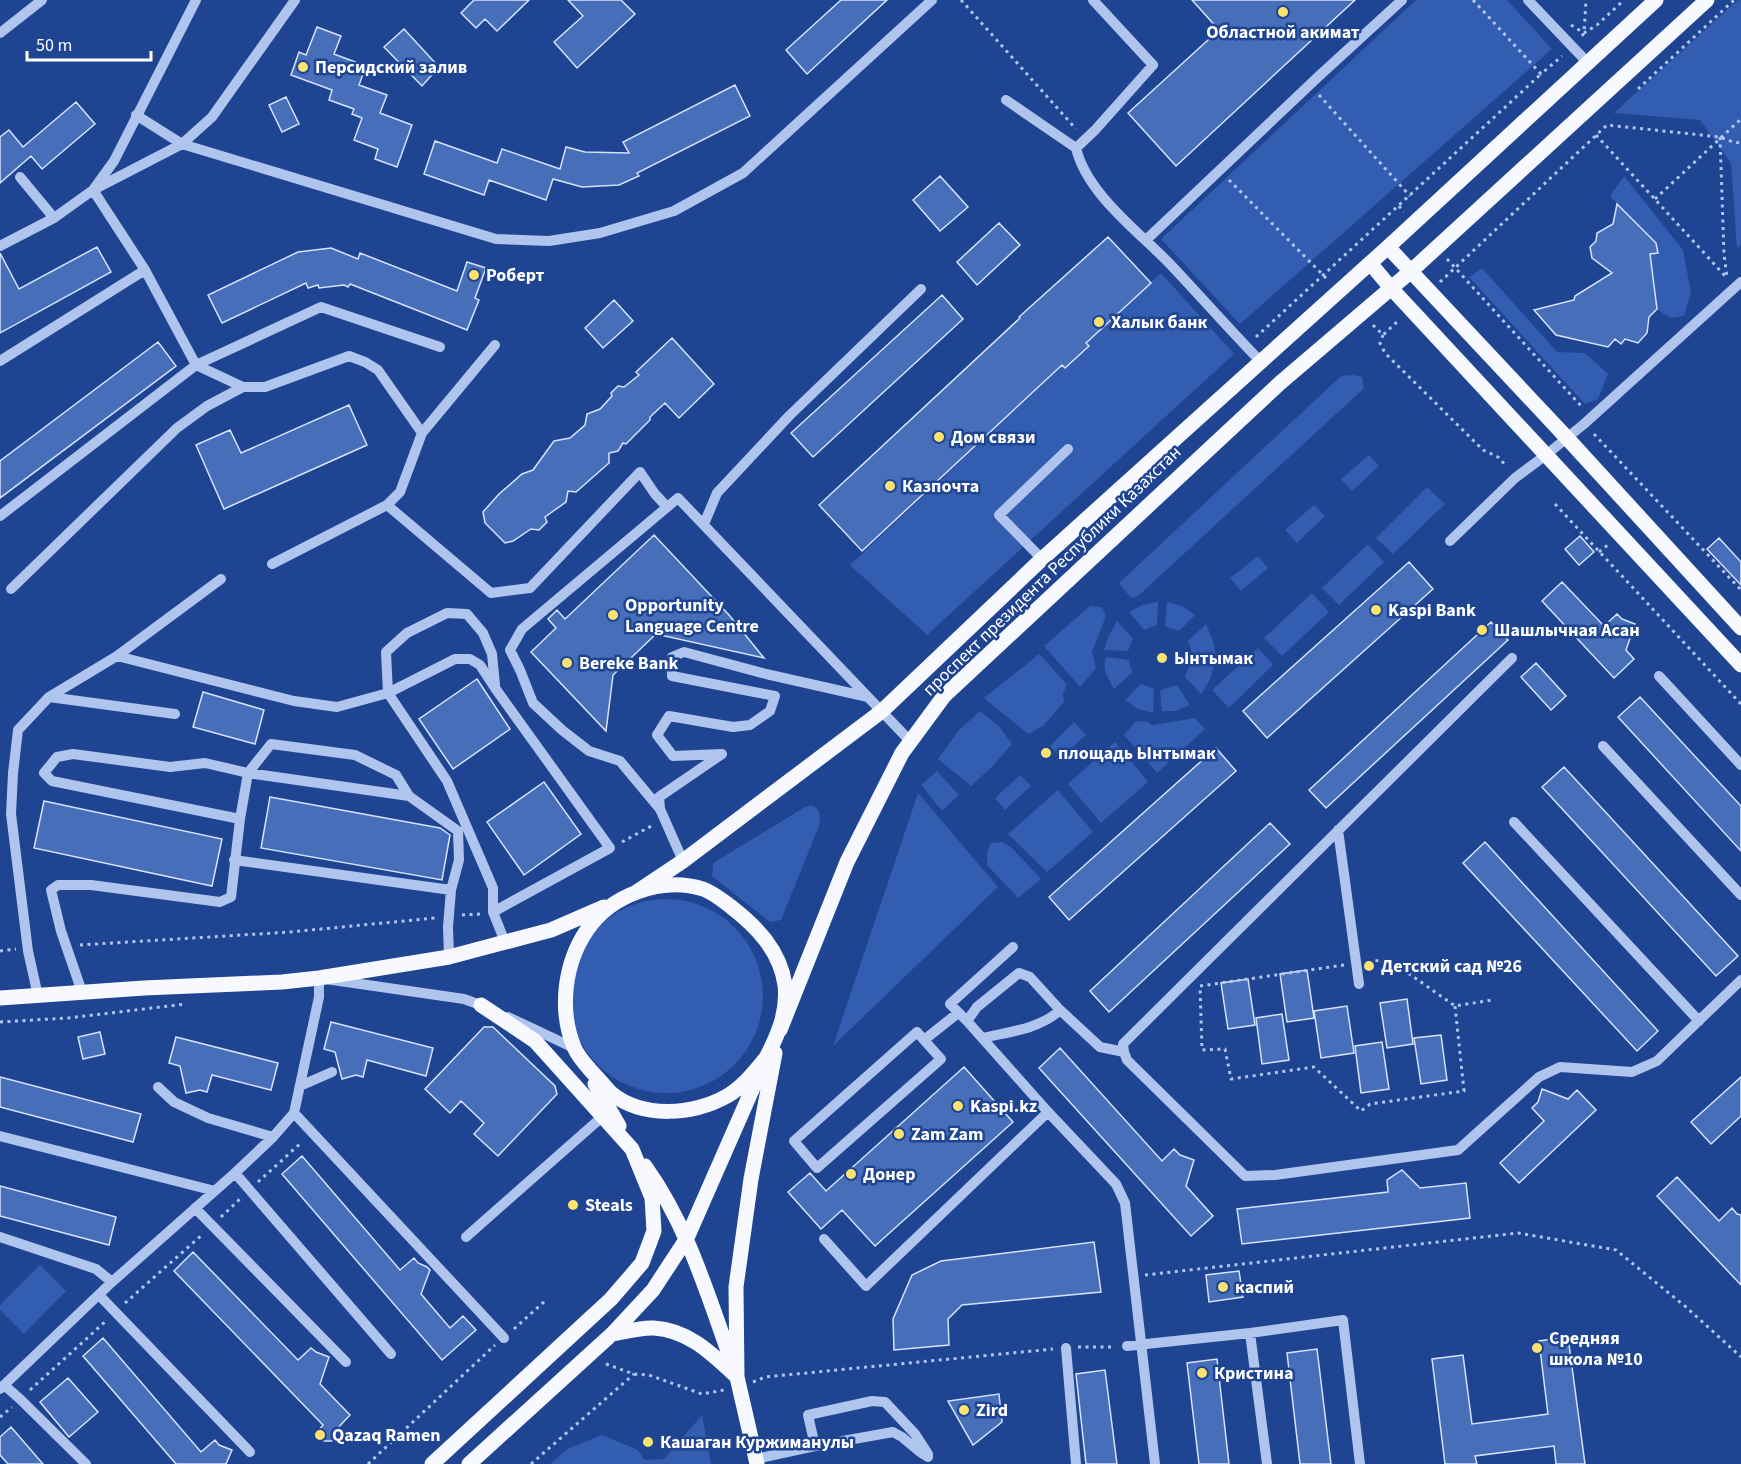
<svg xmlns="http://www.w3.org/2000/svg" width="1741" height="1464" font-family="'Source Sans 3',sans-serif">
<rect width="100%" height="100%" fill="#1e4492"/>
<!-- green -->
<path fill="#325db0" d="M1416,0H1507L1552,49L1240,324L1161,239Z
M1738,0H1741V245L1737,248L1731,163L1700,120L1614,113Z
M1624,176L1683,250L1691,292L1684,316L1670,318L1657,309L1650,254L1658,253L1656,244L1610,196Z
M1482,268L1557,352L1585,353L1608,374L1598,399L1585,404L1469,277Z
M1161,273L1234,354L927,635L850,565Z
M1353,375L1362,377L1364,388L1360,392L1138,596L1131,598L1119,583L1341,376Z
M1369,455L1379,466L1352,491L1341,479Z
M1427,487L1445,504L1393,554L1376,538Z
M1314,505L1325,516L1297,543L1285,530Z
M1368,544L1384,562L1339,605L1322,588Z
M1258,556L1268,568L1241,591L1230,578Z
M1312,593L1329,612L1282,656L1264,638Z
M1158,602L1157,625L1144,630L1129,612L1142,605Z
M1167,602L1182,606L1195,615L1179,631L1165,626Z
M1090,606L1102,607L1106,616L1092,652L1096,668L1080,687L1044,646Z
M1117,621L1133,638L1128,651L1104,650L1109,635Z
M1206,624L1213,641L1216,657H1193L1188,641Z
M1258,648L1273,665L1229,708L1212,690Z
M1039,654L1067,684L1063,694L1064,702L1043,726L1028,734L984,698Z
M1106,657L1129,660L1132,673L1114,689C1108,678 1102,670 1106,657Z
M1190,664L1214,665L1210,680L1201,694L1185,677Z
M1141,684L1154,689L1153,713L1138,709L1125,700Z
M1177,685L1190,705L1175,711H1162L1160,690Z
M980,711L999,726L1012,744L993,766L971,786L938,759L959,730Z
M1195,718L1205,729L1157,773L1124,735L1136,721L1148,722L1152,725Z
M1074,722L1086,735L1061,758L1050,746Z
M1115,742L1148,782L1101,823L1068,784Z
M937,771L959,795L942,811L921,785Z
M1020,775L1031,786L1005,810L995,798Z
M1058,790L1093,832L1047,872L1008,834Z
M918,793L998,887L833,1046Z
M810,805C821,808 821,817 819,826L781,920L770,922L712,876L713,863L805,807Z
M1002,842L1011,847L1041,879L1018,898L987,865V852L991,843Z
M569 996a97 97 0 1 1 194 0a97 97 0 1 1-194 0Z
M40,1265L66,1291L24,1334L0,1310V1305Z
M702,1415L711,1464H550L569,1448L602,1435L638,1450L645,1460L664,1459Z"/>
<!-- building -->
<path fill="#476eb9" stroke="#d6e2fa" stroke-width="1.5" d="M474,0H529L497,31L485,19L476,28L461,13Z
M568,0H621L635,14L577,68L554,42L583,16Z
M841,0H887L807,74L786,50Z
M1192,0H1355L1176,166L1128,113L1219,30Z
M317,27L341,36L334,54L366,66L359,85L387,95L380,113L412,125L397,167L375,159L378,149L354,140L362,118L352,114L354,109L329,100L332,90L291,75L299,52L306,55Z
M404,29L439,67L422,86L384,47Z
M735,85L750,116L637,173L639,176L619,185L582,187L553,179L546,200L489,180L484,195L424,174L435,141L497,163L502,149L560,169L566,147L585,152L629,153L623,142Z
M286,97L299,124L282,132L269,105Z
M76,102L95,124L42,169L31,156L0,183V137L9,130L23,147Z
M940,176L968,207L940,231L913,200Z
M1617,204L1656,243L1658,253L1650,254L1657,309L1649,317L1647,333L1638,343L1625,339L1621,344L1615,339L1608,347L1556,335L1534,310L1574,300L1575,296L1612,273L1592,258L1590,247L1596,241L1597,233L1613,224Z
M999,223L1020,245L977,285L957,262Z
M1108,237L1151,283L1086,343L1089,346L1065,368L1062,365L862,551L819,505L1020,318L1019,317Z
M97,247L111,272L0,333V253L19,289Z
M331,248L358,259L360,253L457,291L467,262L486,268L475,298L479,300L467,330L350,284L348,287L344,285L319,288L318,285L308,288L306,283L222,323L208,295L298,252Z
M942,295L963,319L813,457L791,433Z
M614,300L633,321L603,348L585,328Z
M672,338L714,384L679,418L665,403L650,417V420L626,444L623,443L618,451L609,453V463L576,492L568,491L566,502L545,517L547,522L539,530L531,529L513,541L505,543L485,523L483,512L499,494L522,474L533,470L554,441L570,438L585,425L587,414L600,409L612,396L611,393L618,386L624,387L639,375L636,372Z
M158,342L176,366L0,498V461Z
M349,405L367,445L224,509L196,445L230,430L241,453Z
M654,535L729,615L764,658L656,634L613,675L606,731L531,652L556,628L548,619L557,610L565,619Z
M1580,536L1594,552L1579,565L1565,549Z
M1719,538L1741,562V585L1707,549Z
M1409,562L1433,589L1267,738L1243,711Z
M1562,582L1604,626L1617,614L1622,619L1635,624L1626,650L1634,659L1614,678L1542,601Z
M1491,622L1508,640L1326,808L1309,790Z
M1536,663L1566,696L1551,710L1521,677Z
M477,679L510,729L453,769L419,719Z
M203,692L264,710L255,744L193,727Z
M1640,697L1741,806V851L1618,717Z
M1216,748L1236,771L1069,920L1049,897Z
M1564,767L1738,956L1716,976L1542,787Z
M544,782L581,834L524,875L487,822Z
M270,797L440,828L450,835L442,880L261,848Z
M44,801L222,839L212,886L34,848Z
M1270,823L1290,844L1109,1012L1090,991Z
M1485,842L1658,1031L1637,1051L1463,863Z
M1307,970L1314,1018L1287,1022L1280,974Z
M1248,979L1255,1025L1228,1029L1221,983Z
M1407,999L1413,1044L1387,1048L1380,1003Z
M1347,1006L1354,1053L1321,1058L1314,1011Z
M1282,1014L1289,1060L1262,1064L1256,1018Z
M331,1022L433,1048L426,1076L367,1060L363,1077L356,1075L342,1079L335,1052L324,1049Z
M484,1027H493L555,1086L557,1094L498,1156L474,1134L484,1123L461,1101L450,1113L425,1089Z
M100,1032L105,1054L83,1059L78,1037Z
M1441,1035L1447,1080L1421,1084L1414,1038Z
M176,1037L278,1063L271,1090L212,1075L207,1092L200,1090L186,1093L180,1066L169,1063Z
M1382,1042L1389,1089L1361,1093L1355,1046Z
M1060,1048L1162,1161L1174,1149L1180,1155L1194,1160L1186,1186L1213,1216L1191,1236L1039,1068Z
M964,1067L1013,1122L875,1246L842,1210L821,1229L788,1192L810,1173L826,1191Z
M0,1077L141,1114L133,1142L0,1107Z
M1741,1077V1116L1711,1144L1691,1122Z
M1542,1089L1568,1099L1577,1090L1596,1110L1519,1183L1500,1163L1544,1121L1532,1108L1538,1102Z
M302,1156L400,1270L414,1258L418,1263L427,1267L430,1270L421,1294L450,1328L463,1316L476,1330L442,1360L282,1174Z
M1402,1170L1420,1188L1466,1183L1470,1218L1242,1244L1237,1209L1388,1192L1387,1180Z
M1677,1177L1719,1221L1732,1208L1737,1214L1741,1215V1285L1657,1196Z
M0,1186L116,1217L109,1245L0,1216Z
M1094,1242L1101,1292L962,1305L948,1319L949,1345L894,1350L893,1319L912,1275L941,1261Z
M193,1252L298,1360L311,1348L316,1352L329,1357L320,1384L350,1415L335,1431L338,1435L332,1441H324L316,1434L323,1425L174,1271Z
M1239,1271L1243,1297L1209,1302L1206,1275Z
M1568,1337L1585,1464H1556L1554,1446L1475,1456L1477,1464H1445L1432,1359L1463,1355L1472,1424L1548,1414L1539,1341Z
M103,1338L201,1452L215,1440L219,1445L232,1450L226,1464H176L83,1356Z
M1317,1349L1331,1464H1300L1287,1353Z
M1217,1359L1229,1464H1199L1187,1363Z
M1105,1370L1117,1464H1086L1076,1374Z
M68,1378L98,1412L69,1437L40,1402Z
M999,1394L1002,1422L973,1445L948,1401Z
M11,1427L43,1464H8L0,1455V1437Z"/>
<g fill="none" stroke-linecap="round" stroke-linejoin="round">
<!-- path -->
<path stroke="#b0c5ee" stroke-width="3" stroke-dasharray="3 4.5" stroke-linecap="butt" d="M961,0L1076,129
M1473,0L1541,74L1562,56
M1571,25L1584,33L1597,25L1624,0
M1582,36L1584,33L1586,0
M1638,89L1734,0
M1319,95L1410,196
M1596,135L1727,278
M1720,137L1724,254L1727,277
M1229,180L1328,280
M1655,199L1741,119
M1399,206L1404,212
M1447,259L1582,407
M1440,282L1607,125L1720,137L1733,142L1741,143
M1373,325L1383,335L1400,319
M1383,335L1380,343L1385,353L1483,450L1498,457L1507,467
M1256,337L1541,74
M1594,434L1741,590
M1555,504L1741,704
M1599,552L1609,544
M622,842L653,825
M462,915L480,914
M80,945L290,932L435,918
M0,951L16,949
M1368,962L1388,959L1455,1006L1492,1000
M1344,965L1200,986L1202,1050L1225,1049L1231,1079L1314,1067L1361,1111L1370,1104L1464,1091L1455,1006
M0,1022L68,1018L186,1004
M258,1182L302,1142
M221,1217L240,1199
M1145,1275L1518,1233L1616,1250L1686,1307L1741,1357
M125,1303L203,1234
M514,1329L546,1300
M1078,1347H1113
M606,1364L634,1374L649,1375L702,1394L724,1390
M753,1382L765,1377L1053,1349
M30,1390L107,1320
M0,1417L12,1407
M368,1464L495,1345
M531,1464L634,1374"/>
<!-- minor -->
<path stroke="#b0c5ee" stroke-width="10" d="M1093,0L1153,65L1096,129L1076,148C1087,194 1138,231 1170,264C1201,297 1230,330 1261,362
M1528,0L1588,63
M0,33L42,0
M1006,100L1076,148
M136,115L182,144L496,239L549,241L600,233L674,211L743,173L932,0
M20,177L54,218
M1146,240L1319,76L1402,0
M0,246L54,218L93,190L114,161L196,0
M0,361L145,270L93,190L182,144L212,117L295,0
M196,365L243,387H265L349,356L365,362L378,370L422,433L400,492L387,505L272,564
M196,365L321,307L440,347
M422,433L495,345
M387,505L491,593L530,588L640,472L655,494L667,507
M0,516L196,365L145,270
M704,524L717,493L790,415L921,289
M1450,541L1515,478L1546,455L1584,424L1741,282
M1042,559L999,515L1068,449
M11,589L177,428L207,406L243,387
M117,656L294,701L337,707L388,693L455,659H470L480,665L495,688L610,848L493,912
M1512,658L1123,1044L1124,1052L1127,1060L1245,1176L1275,1175L1458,1150L1539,1077L1560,1067L1632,1072L1657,1061L1741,980
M1659,676L1741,765
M495,685L492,654L483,633L467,614L447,613L407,633L386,652L388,693L447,781L493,888V912L505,942
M49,697L175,714
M1603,746L1741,895
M409,796L458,831L459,860L451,890L448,927L449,957
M660,809L620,761L589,751L562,730L533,703L520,670L510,650L522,629L678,498L910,741
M1514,822L1699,1021
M1338,830L1359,984
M234,860L451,890
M683,861L660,809L659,797L722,754L673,756L657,735L669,716L733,727L750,725L770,711L775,696L672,676V657L684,652L766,674L868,697
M1013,947L950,1004L967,1021L1048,1112L1116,1184L1125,1203L1155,1464
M82,992L61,931L51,890L58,885H91L220,902L231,897L240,819L52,781L44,773L57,757L73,754L170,767L205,763L248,773L409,796L396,775L355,755L271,744L248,773L240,819
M38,996L28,951L11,814L13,773L18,730L49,697L117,656L221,579
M508,1017L574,1048
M967,1021L977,1007L1019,973L1030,977L1060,1010
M983,1038C1008,1032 1040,1029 1060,1010L1100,1047L1124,1052
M924,1040L917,1032L794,1141L817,1168L941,1059L924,1040L958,1013
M300,1086L332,1072
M158,1087L174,1102L208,1118L273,1137
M294,1113L504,1338
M0,1136L215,1191
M235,1173L391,1354
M195,1208L346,1362
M0,1237L96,1269L112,1282
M466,1237L602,1117
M824,1239L866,1286L1048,1112
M99,1295L250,1452
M1250,1333L1267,1464
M1127,1346L1250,1333L1343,1320L1360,1464
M1066,1348L1076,1464
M4,1385L20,1399L86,1464
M0,1389L112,1282L235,1173L273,1137L294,1113L319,997V978L464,999L486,1007
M756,1459L815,1446L808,1415L872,1401L885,1402L915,1434L928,1454V1457L920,1452L902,1437L893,1432L815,1446"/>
<!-- major -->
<path stroke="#f7f9ff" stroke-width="15" d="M1388,247L1567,438L1741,628
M1370,263L1391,288L1741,665
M635,893L683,861L882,711L1042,559L1388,247L1656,0
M0,998L144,988L282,982L319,978L449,957L551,930L604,907
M780,1030L847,862L902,753L944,696L1280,383L1410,272L1707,0
M595,1084L619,1126
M645,1166C688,1226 708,1296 733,1365
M612,1334C625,1332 641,1327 654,1328C688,1330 711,1353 735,1375
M432,1464L611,1299L642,1263L654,1231L652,1198L632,1149L535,1041L481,1005
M469,1464L612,1334L653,1290L687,1238L766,1058C778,1035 788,1012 785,985C780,950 756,926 730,906C722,900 712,892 703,889C662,876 611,895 587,930C564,964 559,1010 574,1047C578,1057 586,1065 593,1073C599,1079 605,1087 611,1093C643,1119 693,1115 727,1096C743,1087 754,1072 766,1058
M757,1464L737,1377L736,1287L751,1179L775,1053"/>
</g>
<!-- markers -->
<g fill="#fce36f" stroke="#1e4492" stroke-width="2">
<circle cx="1283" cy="12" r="6"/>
<circle cx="303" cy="67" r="6"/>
<circle cx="474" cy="275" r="6"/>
<circle cx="1099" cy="322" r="6"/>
<circle cx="939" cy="437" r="6"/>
<circle cx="890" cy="486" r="6"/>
<circle cx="1376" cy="610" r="6"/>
<circle cx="613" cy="615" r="6"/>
<circle cx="1482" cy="630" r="6"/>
<circle cx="1162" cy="658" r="6"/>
<circle cx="567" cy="663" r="6"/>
<circle cx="1046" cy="753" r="6"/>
<circle cx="1369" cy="966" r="6"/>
<circle cx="958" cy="1106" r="6"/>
<circle cx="899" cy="1134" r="6"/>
<circle cx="851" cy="1174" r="6"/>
<circle cx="573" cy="1205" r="6"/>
<circle cx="1223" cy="1287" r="6"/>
<circle cx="1537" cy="1348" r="6"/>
<circle cx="1202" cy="1373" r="6"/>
<circle cx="964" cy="1410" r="6"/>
<circle cx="320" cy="1435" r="6"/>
<circle cx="648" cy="1442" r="6"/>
</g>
<g text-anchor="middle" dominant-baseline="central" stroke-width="5" stroke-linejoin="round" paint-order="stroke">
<!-- poi labels -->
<g font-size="18" font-weight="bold" fill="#fff" stroke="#1e4492" text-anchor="start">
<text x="1283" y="32" text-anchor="middle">Областной акимат</text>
<text x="315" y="67">Персидский залив</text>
<text x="486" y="275">Роберт</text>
<text x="1111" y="322">Халык банк</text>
<text x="951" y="437">Дом связи</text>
<text x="902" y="486">Казпочта</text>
<text x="625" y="605">Opportunity<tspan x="625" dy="21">Language Centre</tspan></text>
<text x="1388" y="610">Kaspi Bank</text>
<text x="1494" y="630">Шашлычная Асан</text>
<text x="1174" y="658">Ынтымак</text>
<text x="579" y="663">Bereke Bank</text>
<text x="1058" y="753">площадь Ынтымак</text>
<text x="1381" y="966">Детский сад №26</text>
<text x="970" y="1106">Kaspi.kz</text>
<text x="911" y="1134">Zam Zam</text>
<text x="863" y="1174">Донер</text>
<text x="585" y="1205">Steals</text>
<text x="1235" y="1287">каспий</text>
<text x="1549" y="1338">Средняя<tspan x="1549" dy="21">школа №10</tspan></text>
<text x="1214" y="1373">Кристина</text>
<text x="976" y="1410">Zird</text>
<text x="332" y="1435">Qazaq Ramen</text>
<text x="660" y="1442">Кашаган Куржиманулы</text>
</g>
<!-- street labels -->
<g font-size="18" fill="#fff" stroke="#1e4492">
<text transform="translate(1052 571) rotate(-44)">проспект президента Республики Казахстан</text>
</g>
</g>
<!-- scale -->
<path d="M27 51v9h124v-9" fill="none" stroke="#ffffff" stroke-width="3"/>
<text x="36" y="51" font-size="18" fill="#ffffff" stroke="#1e4492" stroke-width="4.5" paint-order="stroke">50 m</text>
</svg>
